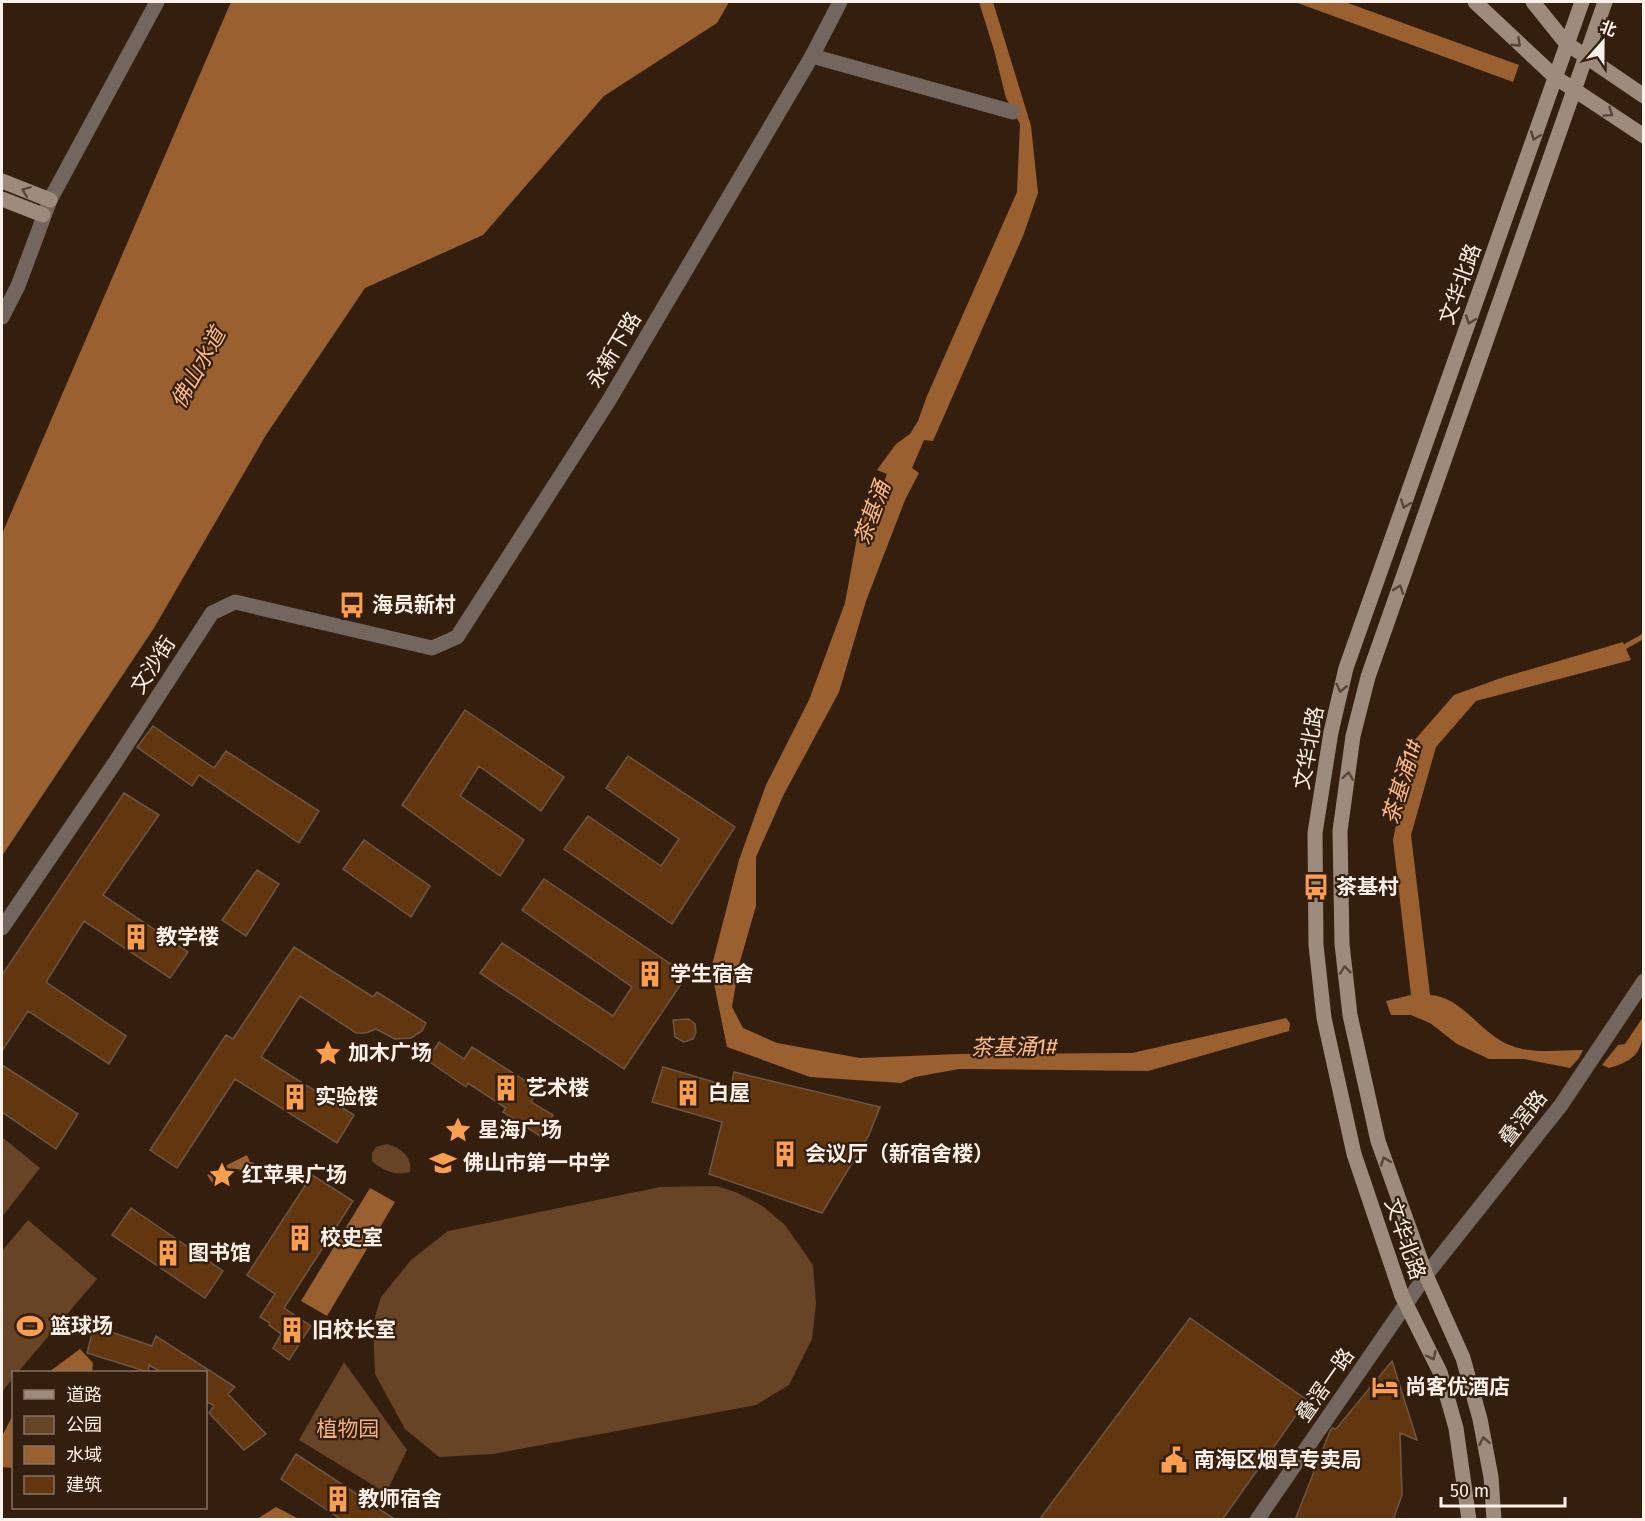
<svg xmlns="http://www.w3.org/2000/svg" width="1645" height="1521" font-family="'Fira Sans','Noto Sans SC',sans-serif">
<rect width="100%" height="100%" fill="#341f0e"/>
<!-- green -->
<path fill="#684426" d="M2,1137L40,1168L2,1217Z
M387,1144C400,1148 413,1156 410,1172C395,1176 383,1171 372,1161V1153L376,1147Z
M717,1186L738,1193L761,1205L785,1225L813,1265L816,1303L812,1339L789,1385L756,1405L493,1454L439,1457L405,1429L375,1374L373,1324L381,1297L411,1260L448,1231L660,1187Z
M28,1220L97,1279L18,1372H14L13,1378L2,1392V1251Z
M344,1362L407,1450L386,1493L299,1440Z"/>
<!-- water -->
<path fill="#9b602f" d="M231,2H727L728,4L717,23L604,96L483,235L365,288L266,435L154,628L2,856V534Z
M979,2H993L1031,126L1038,193L1023,236L933,441L924,440L912,468L919,473L905,500L866,601L839,692L784,794L756,857V906L739,965L732,1007L743,1028L777,1043L860,1058L958,1054L1132,1053L1286,1018L1290,1023L1289,1031L1148,1071L959,1069L915,1077L901,1083L810,1077L727,1047L711,969L739,860L766,785L809,700L845,603L863,505L874,507L887,474L877,470L896,444L910,434L918,421L927,396L1017,192L1020,124L1006,98L994,50Z
M1295,2H1345L1519,65L1513,82Z
M1623,642L1631,660L1476,701L1436,747L1411,835L1430,995C1462,996 1482,1036 1512,1046C1534,1054 1560,1050 1583,1050L1579,1058L1570,1068L1524,1059H1489L1457,1044L1430,1023L1411,1015H1391L1386,1001L1411,995L1393,840L1413,742L1454,695L1501,678Z
M1643,1017C1644,1048 1640,1059 1609,1068L1602,1065L1618,1045L1625,1044Z
M247,1155L250,1162L255,1163L213,1184L207,1175Z
M370,1188L395,1202L327,1316L301,1301Z
M80,1349L93,1363L92,1372H49Z
M13,1415V1468L2,1467V1436Z
M276,1507L299,1519H257Z"/>
<g fill="none" stroke-linecap="round" stroke-linejoin="round">
<!-- stream -->
<path stroke="#9b602f" stroke-width="5" d="M1619,650L1644,636"/>
</g>
<!-- building -->
<path fill="#623710" stroke="#6e5644" stroke-width="1.5" d="M465,710L564,777L541,811L479,766L460,796L524,840L500,876L402,805Z
M153,726L214,768L226,751L319,811L299,843L199,775L192,786L137,747Z
M628,756L735,827L672,924L564,849L588,816L661,866L679,839L606,788Z
M124,793L159,815L103,895L188,952L170,978L84,921L46,982L126,1036L109,1064L28,1011L2,1051V975Z
M364,840L430,886L411,917L343,869Z
M257,870L279,884L246,936L222,920Z
M544,879L687,975L624,1069L480,973L502,943L613,1016L632,987L522,910Z
M294,947L373,997L377,992L426,1023L422,1031L411,1038L395,1039L376,1029L366,1033H356L300,996L261,1057L354,1115L337,1143L235,1079L177,1168L150,1150L226,1035L233,1039Z
M689,1019L695,1024L696,1032L693,1039L684,1042L675,1037L673,1020Z
M439,1042L464,1059L472,1047L538,1089L531,1102L553,1115L540,1136L503,1112L506,1108L468,1083L466,1087L427,1060Z
M2,1065L78,1114L56,1149L2,1112Z
M663,1067L731,1087L734,1072L880,1107L869,1135L822,1213L709,1174L722,1122L652,1102Z
M312,1175L353,1201L284,1308L311,1326L289,1360L273,1348L281,1334L269,1325L270,1323L260,1317L275,1294L247,1275Z
M131,1208L223,1271L205,1298L112,1235Z
M1190,1318L1307,1400L1222,1520H1039Z
M94,1326L152,1346L156,1336L235,1387L228,1394L266,1434L244,1450L209,1413L214,1406L206,1401V1372H161L149,1365L148,1372L87,1353Z
M1392,1361L1417,1440L1400,1433L1402,1495L1393,1520H1295L1330,1431L1332,1428L1336,1429Z
M296,1454L396,1520H342L281,1479Z"/>
<g fill="none" stroke-linecap="round" stroke-linejoin="round">
<!-- minor -->
<path stroke="#72665e" stroke-width="15" d="M840,2L812,56L1013,112"/>
<!-- tertiary -->
<path stroke="#72665e" stroke-width="15" d="M2,317L18,286L50,200L157,2
M2,928L114,764L212,613L235,602L432,648L457,637L608,402L812,56
M1257,1520L1426,1275L1561,1105L1644,981"/>
<!-- secondary -->
<path stroke="#9d8b7e" stroke-width="15" d="M1475,2L1555,77L1644,136
M1533,2L1566,43L1644,96
M2,181L50,200
M2,199L43,215
M1469,1520L1456,1428L1440,1372L1402,1296L1354,1154L1324,1018L1316,945L1315,833L1331,732L1346,668L1582,2
M1494,1520L1491,1477L1480,1419L1463,1358L1426,1275L1378,1141L1350,1015L1342,944L1340,831L1353,736L1368,677L1605,2"/>
</g>
<!-- one-way arrows -->
<defs><path id="oneway-chevron" d="M-2-3.5L2.5 0L-2 3.5" fill="none" stroke-width="1.6" stroke-linecap="round" stroke-linejoin="round" transform="scale(1.5)"/></defs>
<g stroke="#594535">
<use href="#oneway-chevron" transform="translate(1517 43) rotate(43)"/>
<use href="#oneway-chevron" transform="translate(1609 113) rotate(34)"/>
<use href="#oneway-chevron" transform="translate(1535 136) rotate(110)"/>
<use href="#oneway-chevron" transform="translate(26 191) rotate(-159)"/>
<use href="#oneway-chevron" transform="translate(1470 320) rotate(110)"/>
<use href="#oneway-chevron" transform="translate(1405 504) rotate(110)"/>
<use href="#oneway-chevron" transform="translate(1399 589) rotate(-71)"/>
<use href="#oneway-chevron" transform="translate(1341 688) rotate(103)"/>
<use href="#oneway-chevron" transform="translate(1348 776) rotate(-82)"/>
<use href="#oneway-chevron" transform="translate(1345 970) rotate(-96)"/>
<use href="#oneway-chevron" transform="translate(1385 1161) rotate(-110)"/>
<use href="#oneway-chevron" transform="translate(1432 1356) rotate(64)"/>
<use href="#oneway-chevron" transform="translate(1484 1441) rotate(-101)"/>
</g>
<!-- icons -->
<defs>
<g id="bus-bare" transform="scale(2.07)"><path d="M-5-6H5V4H4V6H2V4H-2V6H-4V4H-5ZM-3.5-4V0h7V-4ZM-3.5 1.2v1.5H-2V1.2ZM2 1.2v1.5H3.5V1.2Z" fill="#fb9e50" stroke="#341f0e" stroke-width="2.5" paint-order="stroke"/></g>
<g id="building-bare" transform="scale(2.07)"><path d="M-4-6H4V6H1V3H-1V6H-4ZM-2.5-4.3h1.7v1.8h-1.7ZM.8-4.3h1.7v1.8H.8ZM-2.5-1h1.7V.8h-1.7ZM.8-1h1.7V.8H.8Z" fill="#fb9e50" stroke="#341f0e" stroke-width="2.5" paint-order="stroke"/></g>
<g id="sight-bare" transform="scale(2.07)"><path d="M0-6L1.8-2.2L6-1.7L2.9 1.2L3.7 5.4L0 3.3L-3.7 5.4L-2.9 1.2L-6-1.7L-1.8-2.2Z" fill="#fb9e50" stroke="#341f0e" stroke-width="2.5" paint-order="stroke"/></g>
<g id="school-bare" transform="scale(2.07)"><path d="M0-5L7-2L0 1L-7-2ZM-4 1L0 2.5L4 1V4Q0 6-4 4Z" fill="#fb9e50" stroke="#341f0e" stroke-width="2.5" paint-order="stroke"/></g>
<g id="stadium-bare" transform="scale(2.07)"><path d="M0-5a6.5 5 0 1 0 0 10a6.5 5 0 1 0 0-10ZM-3.5-1.8h7v3.6h-7Z" fill="#fb9e50" stroke="#341f0e" stroke-width="2.5" paint-order="stroke"/></g>
<g id="hotel-bare" transform="scale(2.07)"><path d="M-6-4.5h1.5V1H6V5H4.5V3h-9V5H-6ZM-4 0a1.8 1.8 0 1 1 3.6 0ZM.5 0V-2.5h3Q6-2.5 6 0Z" fill="#fb9e50" stroke="#341f0e" stroke-width="2.5" paint-order="stroke"/></g>
<g id="civic-bare" transform="scale(2.07)"><path d="M-.6-6.5H3V-4.5H.6V-3L4-1V1h2V6H-6V1h2V-1L-.6-3ZM-1.2 2.5V6h2.4V2.5Z" fill="#fb9e50" stroke="#341f0e" stroke-width="2.5" paint-order="stroke"/></g>
</defs>
<g fill-rule="evenodd">
<use href="#bus-bare" x="352" y="605"/>
<use href="#bus-bare" x="1316" y="887"/>
<use href="#building-bare" x="136" y="937"/>
<use href="#building-bare" x="650" y="974"/>
<use href="#sight-bare" x="328" y="1053"/>
<use href="#building-bare" x="506" y="1088"/>
<use href="#building-bare" x="688" y="1093"/>
<use href="#building-bare" x="295" y="1097"/>
<use href="#sight-bare" x="458" y="1130"/>
<use href="#building-bare" x="785" y="1154"/>
<use href="#school-bare" x="443" y="1163"/>
<use href="#sight-bare" x="222" y="1175"/>
<use href="#building-bare" x="300" y="1238"/>
<use href="#building-bare" x="168" y="1253"/>
<use href="#stadium-bare" x="30" y="1326"/>
<use href="#building-bare" x="292" y="1330"/>
<use href="#hotel-bare" x="1385" y="1387"/>
<use href="#civic-bare" x="1174" y="1460"/>
<use href="#building-bare" x="338" y="1499"/>
</g>
<g text-anchor="middle" dominant-baseline="central" stroke-width="4.5" stroke-linejoin="round" paint-order="stroke">
<!-- street labels -->
<g font-size="21" fill="#fdf1e9" stroke="#341f0e">
<text transform="translate(1460 284) rotate(-70)">文华北路</text>
<text transform="translate(614 350) rotate(-59)">永新下路</text>
<text transform="translate(153 665) rotate(-57)">文沙街</text>
<text transform="translate(1309 748) rotate(-80)">文华北路</text>
<text transform="translate(1523 1118) rotate(-52)">叠滘路</text>
<text transform="translate(1405 1239) rotate(71)">文华北路</text>
<text transform="translate(1325 1385) rotate(-55)">叠滘一路</text>
</g>
<!-- poi labels -->
<g font-size="21" font-weight="bold" fill="#fdf1e9" stroke="#341f0e" text-anchor="start">
<text x="372" y="605">海员新村</text>
<text x="1336" y="887">茶基村</text>
<text x="156" y="937">教学楼</text>
<text x="670" y="974">学生宿舍</text>
<text x="348" y="1053">加木广场</text>
<text x="526" y="1088">艺术楼</text>
<text x="708" y="1093">白屋</text>
<text x="315" y="1097">实验楼</text>
<text x="478" y="1130">星海广场</text>
<text x="805" y="1154">会议厅（新宿舍楼）</text>
<text x="463" y="1163">佛山市第一中学</text>
<text x="242" y="1175">红苹果广场</text>
<text x="320" y="1238">校史室</text>
<text x="188" y="1253">图书馆</text>
<text x="50" y="1326">篮球场</text>
<text x="312" y="1330">旧校长室</text>
<text x="1405" y="1387">尚客优酒店</text>
<text x="1194" y="1460">南海区烟草专卖局</text>
<text x="358" y="1499">教师宿舍</text>
</g>
<!-- park labels -->
<g font-size="21" fill="#f6b37f" stroke="#341f0e">
<text x="348" y="1429">植物园</text>
</g>
<!-- water labels -->
<g font-size="22" font-style="italic" fill="#fcb984" stroke="#341f0e">
<text transform="translate(198 368) rotate(-61)">佛山水道</text>
<text transform="translate(872 513) rotate(-70)">茶基涌</text>
<text transform="translate(1402 782) rotate(-73)">茶基涌1#</text>
<text transform="translate(1014 1047) rotate(-1)">茶基涌1#</text>
</g>
</g>
<!-- border -->
<rect width="1645" height="1521" fill="none" stroke="#fdf1e9" stroke-width="6"/>
<!-- legend -->
<rect x="12" y="1371" width="195" height="138" fill="#341f0e" stroke="#847366" stroke-width="1.5"/>
<rect x="24" y="1390" width="30" height="9" fill="#9d8b7e" stroke="#847366" stroke-width="1.5"/>
<text x="66" y="1401" font-size="18" fill="#fdf1e9">道路</text>
<rect x="24" y="1416" width="30" height="18" fill="#684426" stroke="#847366" stroke-width="1.5"/>
<text x="66" y="1431" font-size="18" fill="#fdf1e9">公园</text>
<rect x="24" y="1446" width="30" height="18" fill="#9b602f" stroke="#847366" stroke-width="1.5"/>
<text x="66" y="1461" font-size="18" fill="#fdf1e9">水域</text>
<rect x="24" y="1476" width="30" height="18" fill="#623710" stroke="#847366" stroke-width="1.5"/>
<text x="66" y="1491" font-size="18" fill="#fdf1e9">建筑</text>
<!-- north arrow -->
<g transform="translate(1603 42) rotate(21)" stroke="#341f0e" stroke-width="4.5" paint-order="stroke">
<path d="M0-4.5L10 22L0 15L-10 22Z" fill="#fdf1e9"/>
<text y="-9" font-size="16" font-weight="bold" text-anchor="middle" fill="#fdf1e9">北</text>
</g>
<!-- scale -->
<path d="M1441 1497v9h124v-9" fill="none" stroke="#fdf1e9" stroke-width="3"/>
<text x="1450" y="1497" font-size="18" fill="#fdf1e9" stroke="#341f0e" stroke-width="4.5" paint-order="stroke">50 m</text>
</svg>
